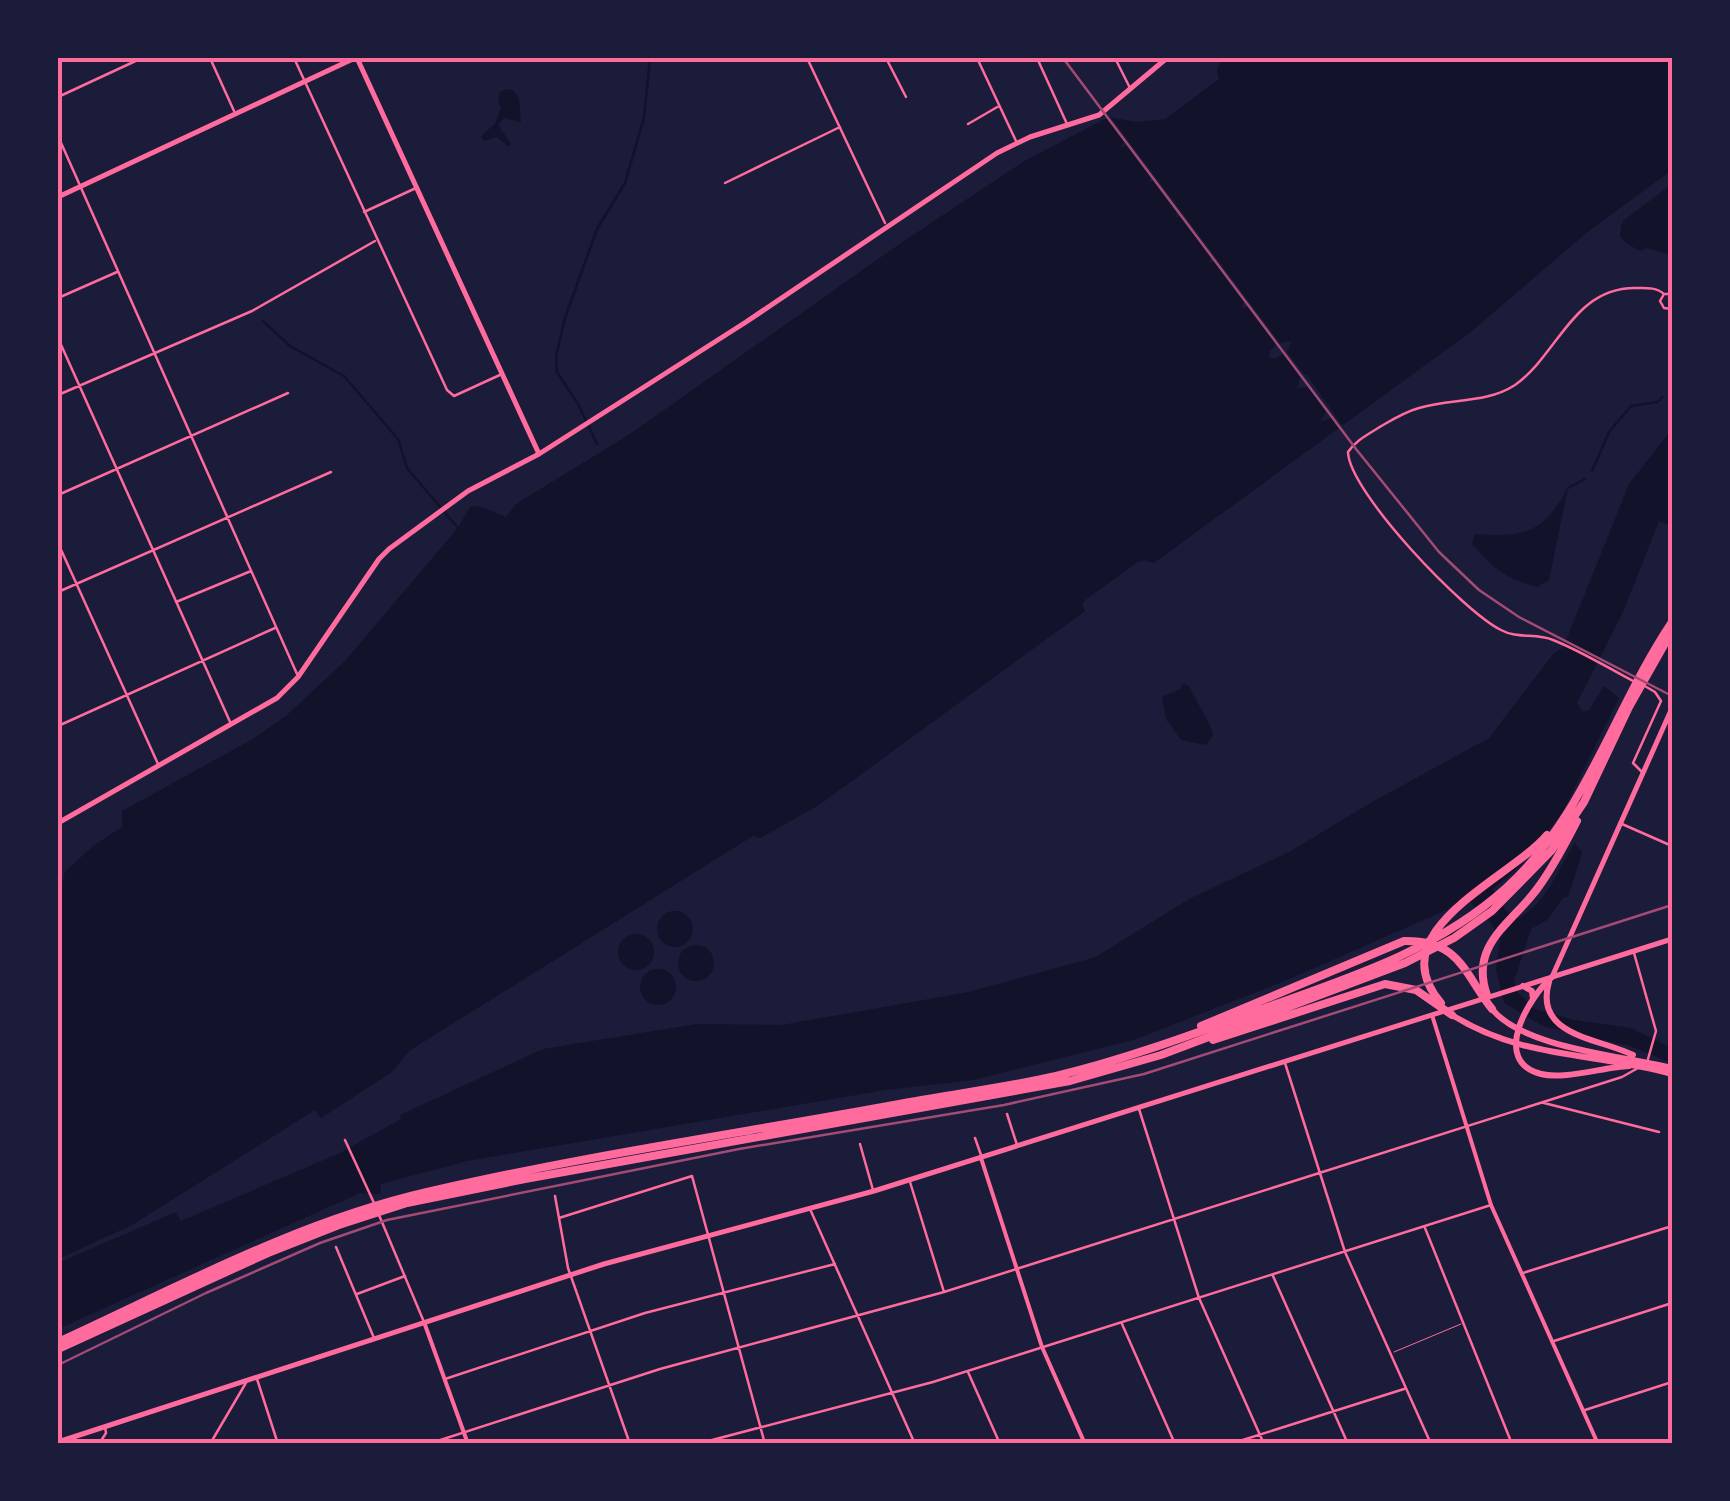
<svg xmlns="http://www.w3.org/2000/svg" width="1730" height="1501" font-family="Quicksand,sans-serif">
<rect width="100%" height="100%" fill="#1b1b3a"/>
<!-- water -->
<path fill="#12122b" d="M1222,58H1672V171L1584,235L1472,331L1154,563L1144,560L1138,562L1085,600L1082,605L1085,611L819,805L760,838L753,836L409,1051L392,1072L321,1118L315,1110L132,1225L58,1259V902L65,872L93,846L122,827V811L253,739L287,715L344,662L458,528L470,507L479,506L506,517L516,504L630,434L901,243L1026,160L1109,117L1136,122L1165,119L1219,79L1217,71Z
M507,89L513,90L519,98L521,122L504,118L498,125L511,144L509,147L497,137L484,141L481,136L495,124L501,107L498,102L500,92Z
M1672,182V255L1646,248L1641,251L1627,244L1620,236L1622,221Z
M1672,429V526L1659,521L1623,612L1577,703L1583,712L1589,710L1604,686L1619,698L1563,811L1548,831L1520,858L1523,863L1493,889L1505,910L1518,919C1549,901 1556,871 1575,843L1582,853L1568,897H1564L1547,920L1531,929L1514,981L1517,992L1535,1009L1574,1020L1631,1028L1672,1048V1063L1630,1046L1543,1026L1504,1003L1496,969L1500,940L1491,923L1466,898L1442,912L1287,980L1134,1040L974,1080L885,1090L467,1161L381,1184L380,1194L360,1193L58,1329V1263L176,1212L181,1221L340,1153L401,1119L400,1115L543,1049L697,1024L782,1025L969,992L1096,957L1189,899L1291,851L1367,805L1489,738L1554,653L1563,648L1629,484Z
M1568,488L1549,580L1538,587C1507,580 1493,568 1472,544L1475,534C1525,538 1543,533 1568,488Z
M1183,684L1189,686L1212,730L1213,735L1206,745L1181,740L1166,719L1162,697L1180,689Z
M657 929a18 18 0 1 1 36 0a18 18 0 1 1-36 0Z
M618 952a18 18 0 1 1 36 0a18 18 0 1 1-36 0Z
M678 963a18 18 0 1 1 36 0a18 18 0 1 1-36 0Z
M640 987a18 18 0 1 1 36 0a18 18 0 1 1-36 0Z"/>
<!-- pier -->
<path fill="#1b1b3a" d="M1107,112L1280,343L1292,341L1287,352L1305,375H1307L1346,431L1342,434L1331,418L1320,422L1326,412L1308,387L1297,388L1300,378L1283,354L1275,359L1269,357L1270,351L1276,345L1248,307L1242,308L1244,302L1214,262L1208,263L1211,258L1180,216L1175,218L1177,213L1153,181L1148,183L1151,178L1126,145L1120,148L1124,142L1103,114Z
M1672,170V184L1624,220L1618,231H1616L1619,218L1647,195L1596,233L1585,234Z"/>
<g fill="none" stroke-linecap="round" stroke-linejoin="round">
<!-- stream -->
<path stroke="#12122b" stroke-width="2.5" d="M263,321L290,346L344,376L398,439L407,468L458,528
M597,444L578,404L557,372L556,356L565,318L597,229L625,183L644,118L650,58
M1592,471L1609,432L1631,406L1658,402L1662,397
M1568,488L1585,479"/>
<!-- service -->
<path stroke="#ff6b9d" stroke-width="1" d="M1394,1352L1461,1324"/>
<!-- minor -->
<path stroke="#ff6b9d" stroke-width="2.5" d="M210,58L234,111
M294,58L447,390L454,396L502,374
M807,58L885,223
M886,58L906,97
M977,58L1016,141
M1037,58L1067,124
M1115,58L1130,88
M58,97L142,58
M968,124L999,106
M58,136L297,674
M725,183L840,127
M364,212L416,188
M1672,294H1664L1660,301L1664,308L1672,309
M58,298L117,272
M58,338L231,724
M58,395L252,311L375,241
M58,495L288,393
M58,543L158,764
M58,592L331,472
M176,602L251,571
M1635,682C1608,668 1581,651 1553,640C1536,633 1517,639 1501,630C1464,612 1349,492 1348,452C1355,441 1367,435 1378,428C1390,421 1404,412 1419,408C1450,398 1486,404 1515,385C1558,355 1573,287 1636,288C1646,288 1656,287 1664,294
M58,726L275,628
M1642,772L1633,763L1661,701L1655,692L1643,685
M1622,824L1672,846
M1634,953L1656,1031L1648,1059
M1285,1063L1345,1252L1431,1444
M1544,1103L1659,1132
M1139,1109L1199,1298L1264,1444
M1007,1114L1017,1145
M975,1138L981,1155
M345,1140L374,1203
M860,1144L873,1190
M910,1182L944,1292
M555,1196L568,1268L630,1444
M810,1209L915,1444
M379,1215L424,1322
M559,1218L692,1176L765,1444
M1425,1228L1512,1444
M336,1247L374,1338
M1523,1273L1672,1226
M1273,1276L1348,1444
M357,1294L405,1276
M1122,1324L1175,1444
M1554,1341L1672,1303
M968,1372L1000,1444
M257,1379L278,1444
M445,1379L645,1313L835,1264
M1585,1410L1672,1382
M99,1444L106,1433L105,1427
M210,1444L247,1381
M428,1444L660,1369L944,1292L1622,1077L1638,1068
M697,1444L933,1382L1491,1205
M1230,1444L1404,1389"/>
<!-- tertiary -->
<path stroke="#ff6b9d" stroke-width="4" d="M1432,1015L1491,1205L1598,1444
M981,1158L1042,1347L1085,1444
M424,1322L468,1444"/>
<!-- secondary -->
<path stroke="#ff6b9d" stroke-width="5" d="M357,58L539,454
M58,197L355,58
M58,823L277,698L298,677L379,559L389,549L468,491L539,454L746,322L997,153L1030,137L1099,115L1167,58
M1552,977L1672,708
M1552,977L1672,939"/>
<!-- primary -->
<path stroke="#ff6b9d" stroke-width="5" d="M58,1442L604,1264L874,1191L1549,978"/>
<!-- trunk -->
<path stroke="#ff6b9d" stroke-width="6" d="M1552,977C1529,997 1490,1061 1541,1074C1563,1080 1605,1067 1629,1066
M1549,982C1533,1036 1599,1038 1633,1055
M1523,986L1532,991L1533,999
M1492,1009C1523,1048 1624,1056 1672,1068
M1452,1015C1524,1060 1595,1052 1672,1074"/>
<!-- motorway -->
<path stroke="#ff6b9d" stroke-width="8" d="M1487,995C1469,945 1511,924 1537,889C1553,868 1565,844 1577,821
M1441,1003C1378,930 1510,879 1547,835
M1201,1026L1404,941C1460,940 1463,972 1492,1009
M1213,1040L1385,984L1416,990L1452,1015
M58,1342C178,1287 297,1222 427,1192C586,1155 749,1132 910,1102C959,1093 1007,1087 1056,1076C1131,1058 1204,1030 1276,1004C1358,975 1441,947 1506,888C1585,817 1614,708 1672,622
M58,1349L268,1253L339,1225L407,1203L525,1179L1070,1081L1161,1055L1405,963L1454,938L1492,911L1551,851L1584,802L1629,707L1672,631"/>
<!-- rail -->
<path stroke="#a44b75" stroke-width="2.5" d="M1063,58L1356,449L1439,552L1479,590L1519,617L1672,696
M58,1365L206,1293L320,1243L387,1220L739,1149L1004,1105L1144,1074L1672,905"/>
</g>
<!-- border -->
<rect width="1730" height="1501" fill="none" stroke="#1b1b3a" stroke-width="120"/>
<rect x="60" y="60" width="1610" height="1381" fill="none" stroke="#ff6b9d" stroke-width="4"/>
</svg>
